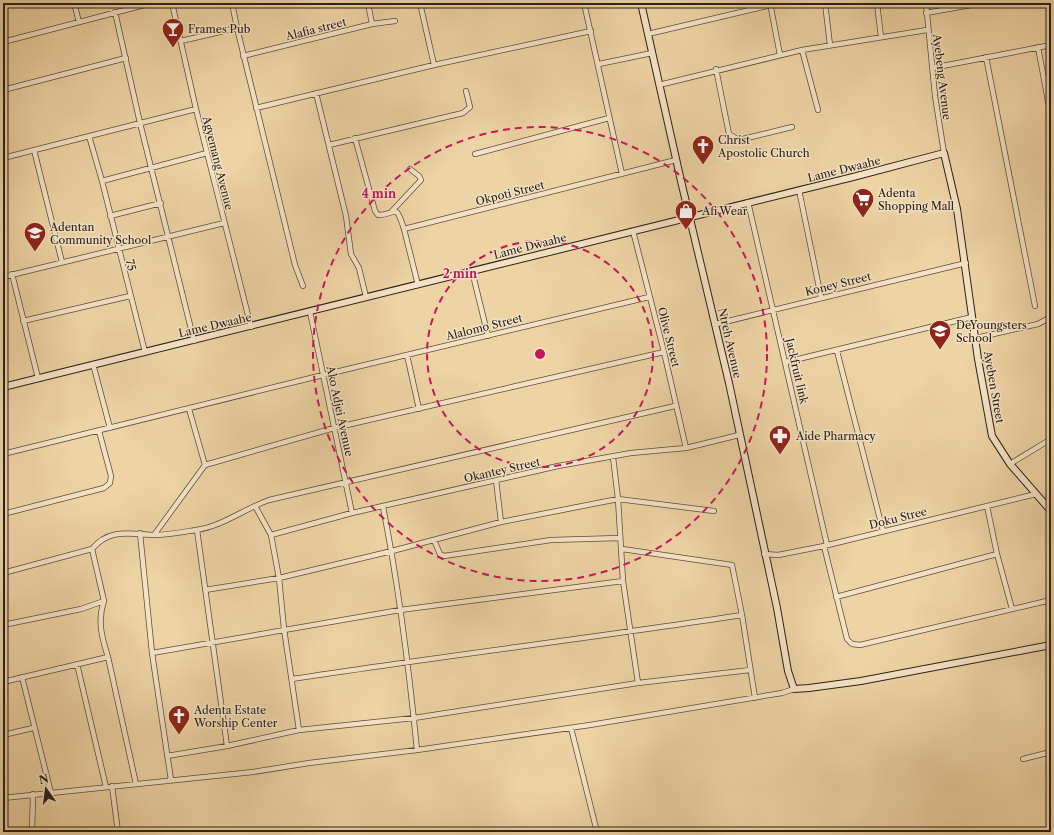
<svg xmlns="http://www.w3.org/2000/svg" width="1054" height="835" font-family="'Libre Caslon Text',serif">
<rect width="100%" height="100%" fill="#eed3a4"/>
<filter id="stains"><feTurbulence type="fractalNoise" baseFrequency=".005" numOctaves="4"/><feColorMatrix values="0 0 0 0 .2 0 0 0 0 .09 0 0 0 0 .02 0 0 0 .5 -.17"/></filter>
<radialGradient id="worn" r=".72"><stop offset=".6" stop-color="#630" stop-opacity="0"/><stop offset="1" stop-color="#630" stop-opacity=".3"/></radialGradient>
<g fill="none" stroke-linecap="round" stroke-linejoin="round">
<!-- street casing -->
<g stroke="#5b4d3c" stroke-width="6">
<path id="street" d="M74,3L79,22
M172,3L196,109L251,327
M235,3L233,8L237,28L295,265L303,286
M420,3L434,65
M584,3L622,174
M770,3L780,55
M825,3L830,45
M877,3L881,37
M926,3L935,96L944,153
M115,12L140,123L194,341
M926,13L982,3
M372,24L395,21
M648,34L771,5
M181,41L237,28
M3,42L152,3
M1038,47L1051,117
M802,50L818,110
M243,56L372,24L368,3
M986,57L1035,306
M599,64L652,53
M932,68L1051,45
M716,69L729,134L739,140L792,127
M659,85L802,50L927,30
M3,90L126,58
M316,93L346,216L351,254L359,268L366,297
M256,108L434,65L591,31
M89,136L102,181L145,352
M355,138L375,211L378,215C397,215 395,201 404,229
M329,145L463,113L470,107L466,91
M34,150L62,262
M475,154L609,118
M3,158L196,109
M102,181L207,153
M799,190L821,297
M748,202L827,545
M392,211L421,180L419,176L410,169
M110,216L161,203
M633,231L664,352L686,448
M472,271L488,336
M12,274L38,378
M3,277L224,223
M418,285L404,229L676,160
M310,312L352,513
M23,321L130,296
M716,324L966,263
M976,338L1038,324L1051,317
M837,351L883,531
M407,355L419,409
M786,362L972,317
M93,364L110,428
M3,454L323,375L649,297
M613,457L618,499L623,581L638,683
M1010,464L1051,439
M205,465L334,428L664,352
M496,480L501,522
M255,506L271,535L279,578L284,629L299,730
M987,506L997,554L1012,609
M383,507C399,587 409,669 417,750
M3,514L104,488L110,483L111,476L99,431
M197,530L227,746
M140,533L152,653L171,780
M154,535L205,465L189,409
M271,535L352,513L558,466L631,453L686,448L739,435
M434,540L440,554L444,556L551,540L620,538
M824,546L847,639L852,644L860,645L1051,600
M622,549L732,565L742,615L755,698
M764,554L778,555L824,546L1036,494
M3,573L92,549
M205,590L279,578L392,551L501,522L618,499L714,511
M836,597L997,554
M104,601C97,621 102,638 108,657L136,784
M3,625L81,609L104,601L92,549C109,528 130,534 154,535C167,535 183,532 196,530C223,526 244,509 269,500L675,406
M152,653L400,610L623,581
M77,664L106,787
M22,677L51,793
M292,679C442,656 592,638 742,615
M3,682L108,657
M571,728L597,832
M3,735L33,728
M167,756L227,746L299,730L414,718L638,683L750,670
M1023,759L1051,752
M112,786L118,832
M3,798L253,772L309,763L417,750L590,725L782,693L794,689
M32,832L33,794"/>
</g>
<!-- secondary casing -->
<g stroke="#2a2019" stroke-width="8">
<path id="secondary" d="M641,3L681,181L729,383L777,608L788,671L794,689L809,688L861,681L1051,645
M3,387L853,177L944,153L957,209L978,359L992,436L1010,464L1051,511"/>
</g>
<!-- street -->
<use href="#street" stroke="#f4e2c4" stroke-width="4.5"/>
<!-- secondary -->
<use href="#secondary" stroke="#f4e2c4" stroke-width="6"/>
</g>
<!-- distance rings -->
<g fill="none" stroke="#c2185b" stroke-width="2" stroke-dasharray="7 5">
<circle cx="540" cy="354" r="113"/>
<circle cx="540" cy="354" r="227"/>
</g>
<!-- icons -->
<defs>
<g id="bar-pin" transform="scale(1.15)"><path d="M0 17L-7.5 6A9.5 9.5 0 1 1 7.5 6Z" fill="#8f2418" stroke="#f4e2c4"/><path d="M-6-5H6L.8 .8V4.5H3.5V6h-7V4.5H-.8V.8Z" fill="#fff"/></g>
<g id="church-pin" transform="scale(1.15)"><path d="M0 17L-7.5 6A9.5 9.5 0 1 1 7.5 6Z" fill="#8f2418" stroke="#f4e2c4"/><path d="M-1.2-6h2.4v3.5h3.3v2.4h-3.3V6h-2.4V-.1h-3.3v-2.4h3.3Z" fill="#fff"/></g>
<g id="supermarket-pin" transform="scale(1.15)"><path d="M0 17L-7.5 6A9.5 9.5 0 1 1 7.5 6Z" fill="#8f2418" stroke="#f4e2c4"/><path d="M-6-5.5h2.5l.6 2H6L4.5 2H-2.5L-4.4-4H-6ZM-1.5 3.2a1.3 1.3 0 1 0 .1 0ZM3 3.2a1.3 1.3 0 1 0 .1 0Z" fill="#fff"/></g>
<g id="shop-pin" transform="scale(1.15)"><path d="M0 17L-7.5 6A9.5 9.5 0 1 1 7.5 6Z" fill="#8f2418" stroke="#f4e2c4"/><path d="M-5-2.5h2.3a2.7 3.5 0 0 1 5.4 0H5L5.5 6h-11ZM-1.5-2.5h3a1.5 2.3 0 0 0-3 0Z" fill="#fff"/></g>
<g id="school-pin" transform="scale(1.15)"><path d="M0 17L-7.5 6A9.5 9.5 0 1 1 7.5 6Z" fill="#8f2418" stroke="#f4e2c4"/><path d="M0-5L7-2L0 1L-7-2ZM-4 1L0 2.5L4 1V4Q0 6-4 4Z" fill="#fff"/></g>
<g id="pharmacy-pin" transform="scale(1.15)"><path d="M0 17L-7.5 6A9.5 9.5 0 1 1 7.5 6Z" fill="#8f2418" stroke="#f4e2c4"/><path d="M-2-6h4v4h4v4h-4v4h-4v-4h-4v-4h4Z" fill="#fff"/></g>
</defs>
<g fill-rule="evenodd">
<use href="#bar-pin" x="173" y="29"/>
<use href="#church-pin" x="703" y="146"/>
<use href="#supermarket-pin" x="863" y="199"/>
<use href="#shop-pin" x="686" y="211"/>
<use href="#school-pin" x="35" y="233"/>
<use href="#school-pin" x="940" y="331"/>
<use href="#pharmacy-pin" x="780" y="436"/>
<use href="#church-pin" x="179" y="716"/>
</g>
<g text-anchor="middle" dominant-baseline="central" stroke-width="3" stroke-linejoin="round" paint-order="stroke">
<!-- poi labels -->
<g font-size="11" fill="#2a2019" stroke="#f4e2c4" text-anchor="start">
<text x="188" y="29">Frames Pub</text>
<text x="718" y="140">Christ<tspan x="718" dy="13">Apostolic Church</tspan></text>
<text x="878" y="193">Adenta<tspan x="878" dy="13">Shopping Mall</tspan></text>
<text x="702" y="211">Afi Wear</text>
<text x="50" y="227">Adentan<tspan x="50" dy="13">Community School</tspan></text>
<text x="956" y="325">DeYoungsters<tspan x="956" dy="13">School</tspan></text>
<text x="796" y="436">Aide Pharmacy</text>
<text x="194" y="710">Adenta Estate<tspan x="194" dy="13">Worship Center</tspan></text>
</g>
<!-- street labels -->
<g font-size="11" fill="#2a2019" stroke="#f4e2c4">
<text transform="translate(316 29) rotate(-14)">Alafia street</text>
<text transform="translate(942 77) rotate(83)">Ayebeng Avenue</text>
<text transform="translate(218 163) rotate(76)">Agyemang Avenue</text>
<text transform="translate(844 169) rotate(-14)">Lame Dwaahe</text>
<text transform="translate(510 193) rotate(-14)">Okpoti Street</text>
<text transform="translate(530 246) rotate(-14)">Lame Dwaahe</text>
<text transform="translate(131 265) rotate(76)">75</text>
<text transform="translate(838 284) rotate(-14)">Koney Street</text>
<text transform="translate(215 325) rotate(-13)">Lame Dwaahe</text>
<text transform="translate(484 327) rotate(-14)">Alalomo Street</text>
<text transform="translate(669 337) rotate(76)">Olive Street</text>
<text transform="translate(730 343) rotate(77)">Ntreh Avenue</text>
<text transform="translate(797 371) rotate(77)">Jackfruit link</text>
<text transform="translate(994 387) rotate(80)">Ayeben Street</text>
<text transform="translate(340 411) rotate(78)">Ako Adjei Avenue</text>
<text transform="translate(502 470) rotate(-13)">Okantey Street</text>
<text transform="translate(898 518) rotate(-14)">Doku Stree</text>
</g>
</g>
<circle cx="540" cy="354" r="6" fill="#c2185b" stroke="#f4e2c4" stroke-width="2"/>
<g font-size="12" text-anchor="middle" font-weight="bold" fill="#c2185b" stroke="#f4e2c4" stroke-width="3" stroke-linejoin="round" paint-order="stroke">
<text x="379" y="198">4 min</text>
<text x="460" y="278">2 min</text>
</g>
<!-- margin -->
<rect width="1054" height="835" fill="none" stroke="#eed3a4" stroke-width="16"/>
<rect x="4" y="4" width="1046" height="827" fill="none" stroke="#2a2019" stroke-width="2"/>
<rect x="8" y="8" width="1038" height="819" fill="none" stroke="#2a2019"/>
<!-- north arrow -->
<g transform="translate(46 789) rotate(346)" stroke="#f4e2c4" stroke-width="3" paint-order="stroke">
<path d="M0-3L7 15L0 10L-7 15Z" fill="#2a2019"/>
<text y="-6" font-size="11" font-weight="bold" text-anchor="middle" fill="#2a2019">N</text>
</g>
<rect width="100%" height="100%" filter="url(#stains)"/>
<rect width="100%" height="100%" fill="url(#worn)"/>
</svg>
